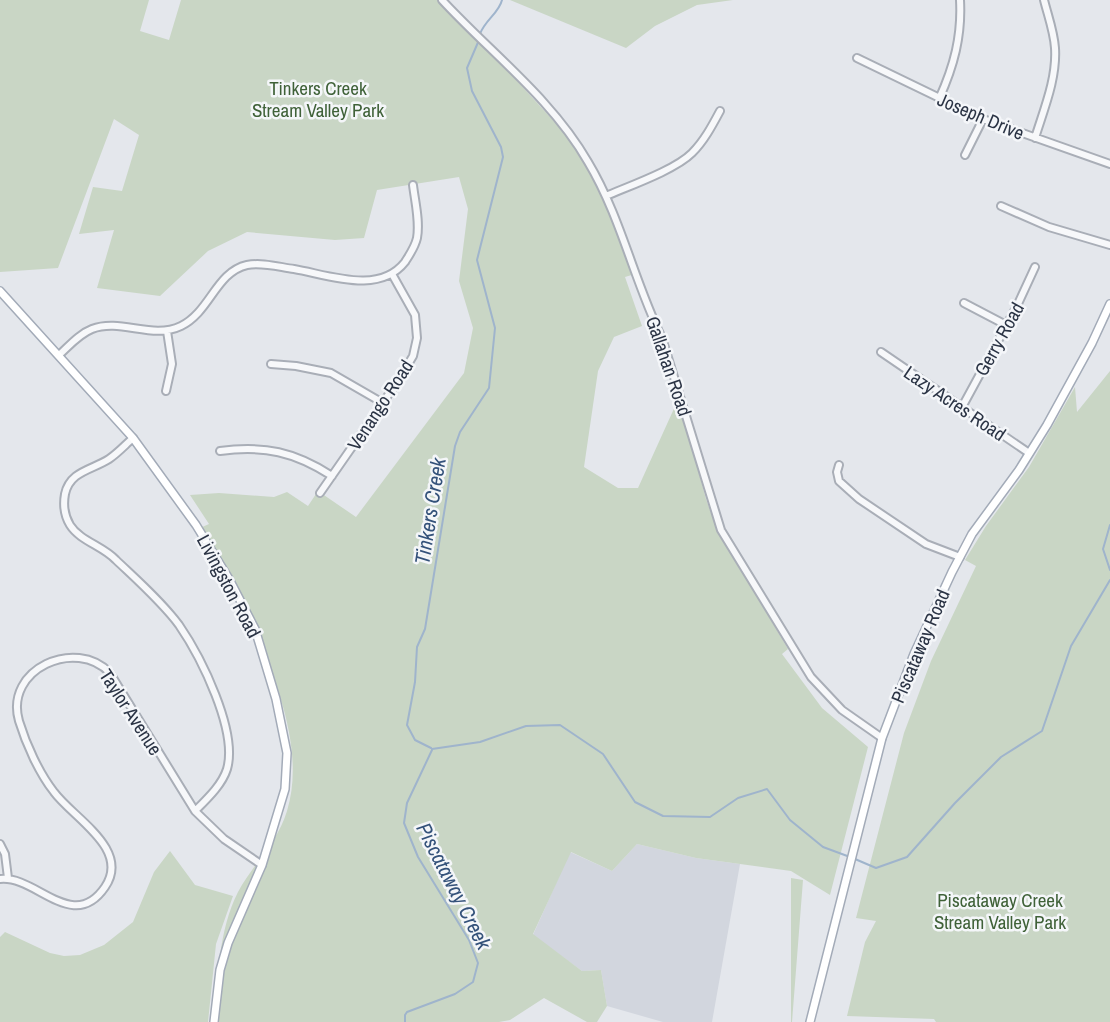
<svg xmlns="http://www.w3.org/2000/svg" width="1110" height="1022" font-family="'Archivo Narrow',sans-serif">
<rect width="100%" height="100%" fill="#e4e7ec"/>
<!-- built -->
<path fill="#d2d6de" d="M637,844L696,858L740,864L712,1022H663L607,1006L601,970L582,971L533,935L570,852L612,871Z"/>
<!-- green -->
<path fill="#c9d6c5" d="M0,0H149L140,31L169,40L181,0H443L582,152L577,151L598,180L635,274L625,277L642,326L614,337L598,371L584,467L618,488H638L677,402L679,401L706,499L716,527L788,649L782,654L822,708L868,747L830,895L791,871L696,858L637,844L612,871L571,852L533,934L582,971L601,970L607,1006L597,1022H587L544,998L510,1020L499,1022H214C218,978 218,932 238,892C253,864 278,842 287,811C314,723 240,603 200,528L209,524L190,495L219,493L274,497L287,492L308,506L318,491L356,517L464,373L473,328L459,281L468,209L459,177L377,190L364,238L335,240L247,232L208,251L160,296L97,288L114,230L79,234L93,187L122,191L139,135L114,119L58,268L0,272Z
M510,0H733L697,5L655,26L626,48Z
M1110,371V1022H936L934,1019L847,1016L865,942L876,921L856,918L904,733L931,661L976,566L965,560L986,526L1029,467L1075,387L1077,412Z
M170,851L195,885L233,896L216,944L208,1022H0V937L5,932L50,953L64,956L80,955L104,945L133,922L154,872Z
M791,878L803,880L792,1022H791Z"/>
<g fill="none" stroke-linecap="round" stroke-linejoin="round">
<!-- stream -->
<path stroke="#9fb4cc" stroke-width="2" d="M480,34C485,20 499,13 502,0
M1110,525L1103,549L1110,570
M431,748L415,740L407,725L415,682L417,647L425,629L455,446L460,432L489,388L495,328L477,260L503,157L501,147L472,91L467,68L479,40
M432,749L480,742L526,726L560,725L603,754L635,802L663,816L710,817L738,798L767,789L790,820L823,847L850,857
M855,859L876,868L907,857L955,803L1001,757L1042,731L1071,646L1110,580
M405,1022V1015L407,1012L455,994L473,982L478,963L469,940L418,857L404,823L407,803L432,750"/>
<!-- minor casing -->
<g stroke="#a9aeb7" stroke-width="10">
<path id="minor" d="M442,0C491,53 552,99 588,162C621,217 634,281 662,338L721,530L811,677L842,710L882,738
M857,58L983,119L1110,164
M939,99C954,66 962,36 960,0
M1035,138C1044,109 1057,78 1055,48C1054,32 1048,16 1044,0
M965,155L983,119
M606,196C629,186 675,170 692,153C704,141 712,126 720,111
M1001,206L1049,227L1110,245
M964,303L1006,325
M881,352L1029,453
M59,355C69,346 79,334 92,329C121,318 152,340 181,326C210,312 216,272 247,265C262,262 279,267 294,269C329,275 379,295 405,262C410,254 415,247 417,238C420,221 415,202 413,185
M271,364L296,366L331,373L383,403
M166,391L172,364L167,331
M961,409L1017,306L1035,267
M133,438C125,445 118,453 109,459C92,470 70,471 65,494C63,505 64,515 70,525C80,541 103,546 116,560C137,580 162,602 179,625C201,657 238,731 227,769C222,785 207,799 195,811
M220,451C264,445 295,452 332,476
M839,465L837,472L839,481L859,499L926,544L960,557
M320,493L398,381L413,356L417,338L415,315L392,274
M0,844L5,854L8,878
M0,879C36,875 73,934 105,887C131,849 73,818 54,792C39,773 26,744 19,721C4,669 76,637 110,673L195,811L224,839L262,865"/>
</g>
<!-- major casing -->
<g stroke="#a3abb8" stroke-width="10">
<path id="major" d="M0,291L133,438L196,525L229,579L255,629L276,699L287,753L285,789L262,865L228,943L220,970L214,1022
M810,1022L882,738L914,654L952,572L972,534L1019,470L1047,425L1092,343L1110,304"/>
</g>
<!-- minor -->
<use href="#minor" stroke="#f7f8fa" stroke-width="6"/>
<!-- major -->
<use href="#major" stroke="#fff" stroke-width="7"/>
</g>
<g text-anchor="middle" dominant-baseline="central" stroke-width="5" stroke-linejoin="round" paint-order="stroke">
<!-- park labels -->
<g font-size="19" fill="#3f6138" stroke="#f4f6f9">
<text x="318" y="88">Tinkers Creek<tspan x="318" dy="22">Stream Valley Park</tspan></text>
<text x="1000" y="900">Piscataway Creek<tspan x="1000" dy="22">Stream Valley Park</tspan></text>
</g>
<!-- street labels -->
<g font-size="19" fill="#2b3445" stroke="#f4f6f9">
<text transform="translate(981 116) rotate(23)">Joseph Drive</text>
<text transform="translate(999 339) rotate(-61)">Gerry Road</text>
<text transform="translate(669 366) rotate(71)">Gallahan Road</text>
<text transform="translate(955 403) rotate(34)">Lazy Acres Road</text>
<text transform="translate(380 405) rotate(-57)">Venango Road</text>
<text transform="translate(229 586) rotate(62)">Livingston Road</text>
<text transform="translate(920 646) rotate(-67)">Piscataway Road</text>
<text transform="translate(131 712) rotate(57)">Taylor Avenue</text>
</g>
<!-- water labels -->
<g font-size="21" font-style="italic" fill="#34527a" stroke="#f4f6f9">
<text transform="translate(430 511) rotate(-81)">Tinkers Creek</text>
<text transform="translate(454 886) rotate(63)">Piscataway Creek</text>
</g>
</g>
</svg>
